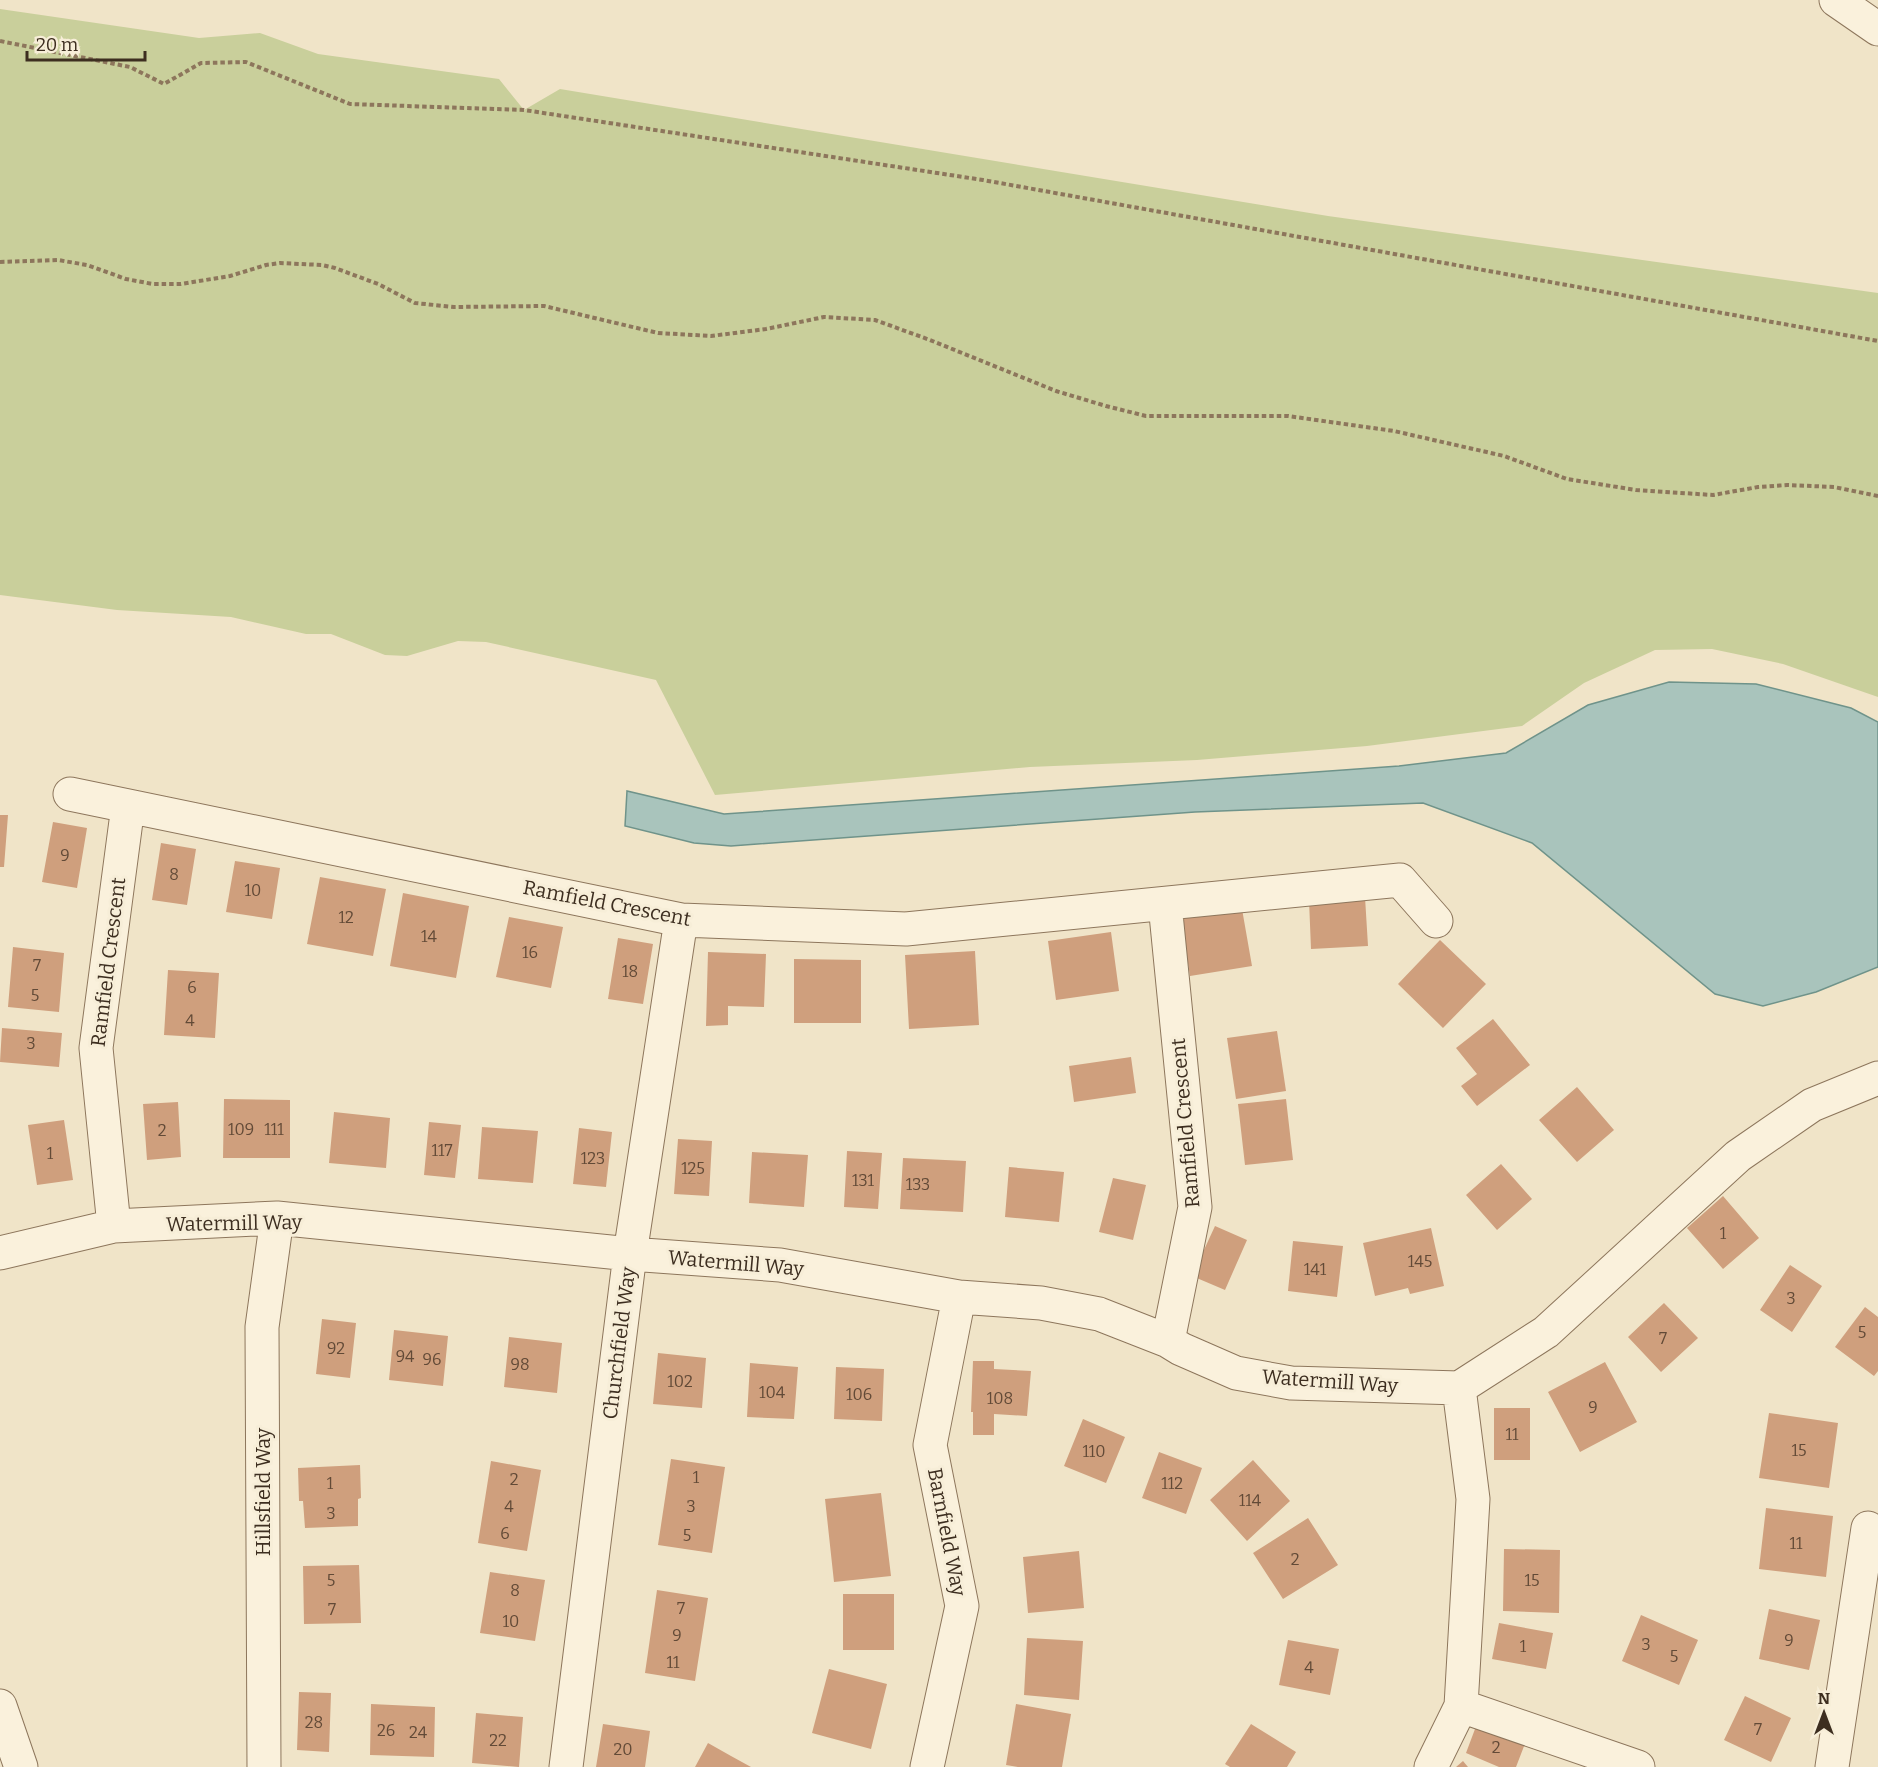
<svg xmlns="http://www.w3.org/2000/svg" width="1878" height="1767" font-family="Bitter,serif">
<rect width="100%" height="100%" fill="#f0e4c8"/>
<!-- green -->
<path fill="#c9cf9b" d="M0,9L199,38L260,33L318,54L499,79L524,110L560,89L1328,216L1878,293V697L1783,664L1712,649L1655,650L1584,683L1522,726L1367,746L1197,760L1030,767L715,795L656,680L486,642L458,641L407,656L385,655L331,634H306L231,617L117,610L0,595Z"/>
<!-- water -->
<path fill="#a9c4bc" stroke="#6f938a" stroke-width="1.5" d="M1669,682L1756,684L1851,708L1878,722V967L1816,992L1763,1006L1715,994L1532,843L1423,803L1195,812L731,846L694,843L625,826L627,791L724,814L1399,766L1506,753L1588,705Z"/>
<!-- building -->
<path fill="#cf9f7d" d="M0,815H8L4,867H0Z
M53,822L87,828L77,888L42,882Z
M161,843L196,849L187,905L152,900Z
M235,861L280,868L272,919L226,912Z
M320,877L386,889L373,956L307,944Z
M403,893L469,906L456,978L390,966Z
M1365,897L1368,946L1311,949L1309,900Z
M1242,909L1252,966L1190,976L1181,918Z
M509,917L563,927L551,988L496,977Z
M1111,932L1119,991L1056,1000L1048,941Z
M618,938L653,944L643,1004L608,999Z
M1440,940L1486,984L1443,1028L1398,984Z
M13,947L64,953L59,1012L8,1007Z
M975,951L979,1025L909,1029L905,955Z
M708,952L766,954L764,1007L728,1006V1025L706,1026Z
M794,959L861,960V1023H794Z
M168,970L219,973L215,1038L164,1035Z
M1493,1019L1530,1065L1477,1106L1461,1086L1477,1074L1456,1048Z
M2,1028L62,1033L59,1067L0,1062Z
M1277,1031L1286,1091L1236,1099L1227,1038Z
M1131,1057L1136,1093L1074,1102L1069,1066Z
M1577,1087L1614,1130L1577,1162L1539,1120Z
M224,1099L290,1100V1158H223Z
M1286,1099L1293,1160L1245,1165L1238,1104Z
M178,1102L181,1157L147,1160L143,1104Z
M334,1112L390,1118L386,1168L329,1163Z
M64,1120L73,1180L37,1185L28,1125Z
M429,1122L461,1125L455,1178L424,1175Z
M482,1127L538,1131L533,1183L478,1179Z
M579,1128L612,1132L606,1187L573,1184Z
M678,1139L712,1141L709,1196L674,1194Z
M847,1151L882,1153L878,1209L844,1207Z
M752,1152L808,1155L804,1207L749,1203Z
M903,1158L966,1161L963,1212L900,1209Z
M1501,1164L1532,1199L1497,1230L1466,1195Z
M1009,1167L1064,1172L1059,1222L1005,1217Z
M1113,1178L1146,1185L1133,1240L1099,1232Z
M1723,1196L1759,1238L1723,1269L1687,1228Z
M1215,1226L1247,1240L1225,1290L1192,1276Z
M1431,1228L1444,1286L1410,1294L1408,1288L1375,1296L1363,1243Z
M1293,1241L1343,1246L1337,1297L1288,1291Z
M1790,1265L1822,1286L1792,1332L1760,1310Z
M1664,1303L1698,1338L1661,1372L1628,1337Z
M1865,1307L1878,1317V1371L1874,1376L1835,1347Z
M322,1319L356,1323L350,1378L316,1374Z
M394,1330L448,1336L443,1386L389,1380Z
M509,1337L562,1343L557,1393L504,1387Z
M658,1353L706,1358L702,1408L653,1404Z
M973,1361H994V1369L1031,1371L1027,1416L994,1414V1435H973V1412H971Z
M1605,1362L1637,1422L1580,1452L1548,1392Z
M750,1363L798,1367L794,1419L747,1417Z
M836,1367L884,1369L882,1421L834,1419Z
M1494,1408H1530V1460H1494Z
M1769,1413L1838,1423L1829,1488L1759,1478Z
M1083,1419L1125,1437L1106,1483L1064,1466Z
M1159,1452L1202,1468L1186,1514L1142,1498Z
M671,1459L725,1467L712,1553L658,1545Z
M1253,1460L1290,1501L1247,1541L1210,1500Z
M491,1461L541,1470L527,1551L478,1543Z
M360,1465L361,1498L358,1499V1526L305,1528L303,1501H299L298,1468Z
M881,1493L891,1576L834,1582L825,1499Z
M1766,1508L1833,1516L1826,1577L1759,1569Z
M1308,1518L1338,1565L1283,1599L1253,1553Z
M1504,1549L1560,1550L1559,1613L1503,1611Z
M1079,1551L1084,1608L1028,1613L1023,1557Z
M359,1565L361,1623L304,1624L303,1566Z
M490,1572L545,1580L535,1641L480,1633Z
M657,1590L708,1598L695,1681L645,1673Z
M843,1594H894V1650H843Z
M1769,1609L1820,1620L1809,1670L1759,1659Z
M1641,1615L1698,1640L1679,1685L1622,1661Z
M1499,1623L1553,1633L1546,1669L1492,1659Z
M1027,1638L1083,1641L1079,1700L1024,1695Z
M1288,1640L1339,1649L1330,1695L1279,1685Z
M829,1669L887,1684L871,1749L812,1733Z
M299,1692L331,1693L329,1752L297,1750Z
M1745,1696L1791,1718L1771,1762L1724,1740Z
M371,1704L435,1707L434,1757L370,1755Z
M1016,1704L1071,1714L1062,1767H1018L1006,1765Z
M476,1713L523,1717L519,1767L472,1763Z
M1478,1721L1526,1741L1516,1767H1499L1466,1753Z
M603,1724L650,1731L645,1767H596Z
M1251,1724L1296,1752L1287,1767H1230L1225,1764Z
M708,1743L731,1756L751,1767H695Z
M1463,1761L1468,1767H1456Z"/>
<g fill="none" stroke-linecap="round" stroke-linejoin="round">
<!-- street casing -->
<g stroke="#8d765c" stroke-width="35">
<path id="street" d="M1836,0L1878,29
M70,794L681,920L906,929L1400,880L1436,921
M1165,904L1195,1207L1168,1341
M114,1226L96,1048L128,806
M0,1253L114,1226L277,1218L630,1254L780,1265L959,1297L1041,1303L1099,1314L1168,1341L1181,1349L1236,1373L1291,1383L1459,1388L1546,1332L1738,1156L1812,1105L1878,1078
M0,1706L21,1767
M1461,1706L1638,1767
M264,1767L262,1327L277,1218
M566,1767L630,1254L681,920
M927,1767L962,1606L930,1445L959,1297
M1431,1767L1461,1706L1473,1499L1459,1388
M1832,1767L1868,1528"/>
</g>
<!-- path -->
<path stroke="#8d765c" stroke-width="4" stroke-dasharray="4.5 3" stroke-linecap="butt" d="M0,41L130,67L164,84L201,63L246,62L350,104L524,110L983,180L1878,341
M0,262L58,260L87,265L126,279L153,284H181L230,276L266,265L280,263L322,265L335,268L378,284L415,303L454,307L544,306L658,333L711,336L766,329L824,317L875,320L930,340L1056,391L1106,406L1146,416H1288L1394,431L1504,456L1567,479L1636,490L1713,495L1758,487L1787,485L1834,487L1878,496"/>
<!-- street -->
<use href="#street" stroke="#faf1dc" stroke-width="33"/>
</g>
<g text-anchor="middle" dominant-baseline="central" stroke-width="6" stroke-linejoin="round" paint-order="stroke">
<!-- number labels -->
<g font-size="16" fill="#624a37">
<text x="65" y="855">9</text>
<text x="174" y="874">8</text>
<text x="253" y="890">10</text>
<text x="346" y="917">12</text>
<text x="429" y="936">14</text>
<text x="530" y="952">16</text>
<text x="37" y="965">7</text>
<text x="630" y="971">18</text>
<text x="192" y="987">6</text>
<text x="35" y="995">5</text>
<text x="190" y="1020">4</text>
<text x="31" y="1043">3</text>
<text x="241" y="1129">109</text>
<text x="274" y="1129">111</text>
<text x="162" y="1130">2</text>
<text x="442" y="1150">117</text>
<text x="50" y="1153">1</text>
<text x="593" y="1158">123</text>
<text x="693" y="1168">125</text>
<text x="863" y="1180">131</text>
<text x="918" y="1184">133</text>
<text x="1723" y="1233">1</text>
<text x="1420" y="1261">145</text>
<text x="1315" y="1269">141</text>
<text x="1791" y="1298">3</text>
<text x="1862" y="1332">5</text>
<text x="1663" y="1338">7</text>
<text x="336" y="1348">92</text>
<text x="405" y="1356">94</text>
<text x="432" y="1359">96</text>
<text x="520" y="1364">98</text>
<text x="680" y="1381">102</text>
<text x="772" y="1392">104</text>
<text x="859" y="1394">106</text>
<text x="1000" y="1398">108</text>
<text x="1593" y="1407">9</text>
<text x="1512" y="1434">11</text>
<text x="1799" y="1450">15</text>
<text x="1094" y="1451">110</text>
<text x="696" y="1477">1</text>
<text x="514" y="1479">2</text>
<text x="330" y="1483">1</text>
<text x="1172" y="1483">112</text>
<text x="1250" y="1500">114</text>
<text x="509" y="1506">4</text>
<text x="691" y="1506">3</text>
<text x="331" y="1513">3</text>
<text x="505" y="1533">6</text>
<text x="687" y="1535">5</text>
<text x="1796" y="1543">11</text>
<text x="1295" y="1559">2</text>
<text x="331" y="1580">5</text>
<text x="1532" y="1580">15</text>
<text x="515" y="1590">8</text>
<text x="681" y="1608">7</text>
<text x="332" y="1609">7</text>
<text x="511" y="1621">10</text>
<text x="677" y="1635">9</text>
<text x="1789" y="1640">9</text>
<text x="1646" y="1644">3</text>
<text x="1523" y="1646">1</text>
<text x="1674" y="1656">5</text>
<text x="673" y="1662">11</text>
<text x="1309" y="1667">4</text>
<text x="314" y="1722">28</text>
<text x="1758" y="1729">7</text>
<text x="386" y="1730">26</text>
<text x="418" y="1732">24</text>
<text x="498" y="1740">22</text>
<text x="1496" y="1747">2</text>
<text x="623" y="1749">20</text>
</g>
<!-- street labels -->
<g font-size="20" fill="#3d2e20" stroke="#f7eed8">
<text transform="translate(607 903) rotate(11)">Ramfield Crescent</text>
<text transform="translate(108 962) rotate(-83)">Ramfield Crescent</text>
<text transform="translate(1185 1123) rotate(-95)">Ramfield Crescent</text>
<text transform="translate(234 1223) rotate(-1)">Watermill Way</text>
<text transform="translate(736 1263) rotate(5)">Watermill Way</text>
<text transform="translate(619 1343) rotate(-83)">Churchfield Way</text>
<text transform="translate(1330 1381) rotate(4)">Watermill Way</text>
<text transform="translate(263 1492) rotate(-90)">Hillsfield Way</text>
<text transform="translate(947 1532) rotate(79)">Barnfield Way</text>
</g>
</g>
<!-- north arrow -->
<g transform="translate(1824 1713)" stroke="#f7eed8" stroke-width="4.5" paint-order="stroke">
<path d="M0-4.5L10 22L0 15L-10 22Z" fill="#3d2e20"/>
<text y="-9" font-size="16" font-weight="bold" text-anchor="middle" fill="#3d2e20">N</text>
</g>
<!-- scale -->
<path d="M27 51v9h118v-9" fill="none" stroke="#3d2e20" stroke-width="3"/>
<text x="36" y="51" font-size="18" fill="#3d2e20" stroke="#f7eed8" stroke-width="4.5" paint-order="stroke">20 m</text>
</svg>
